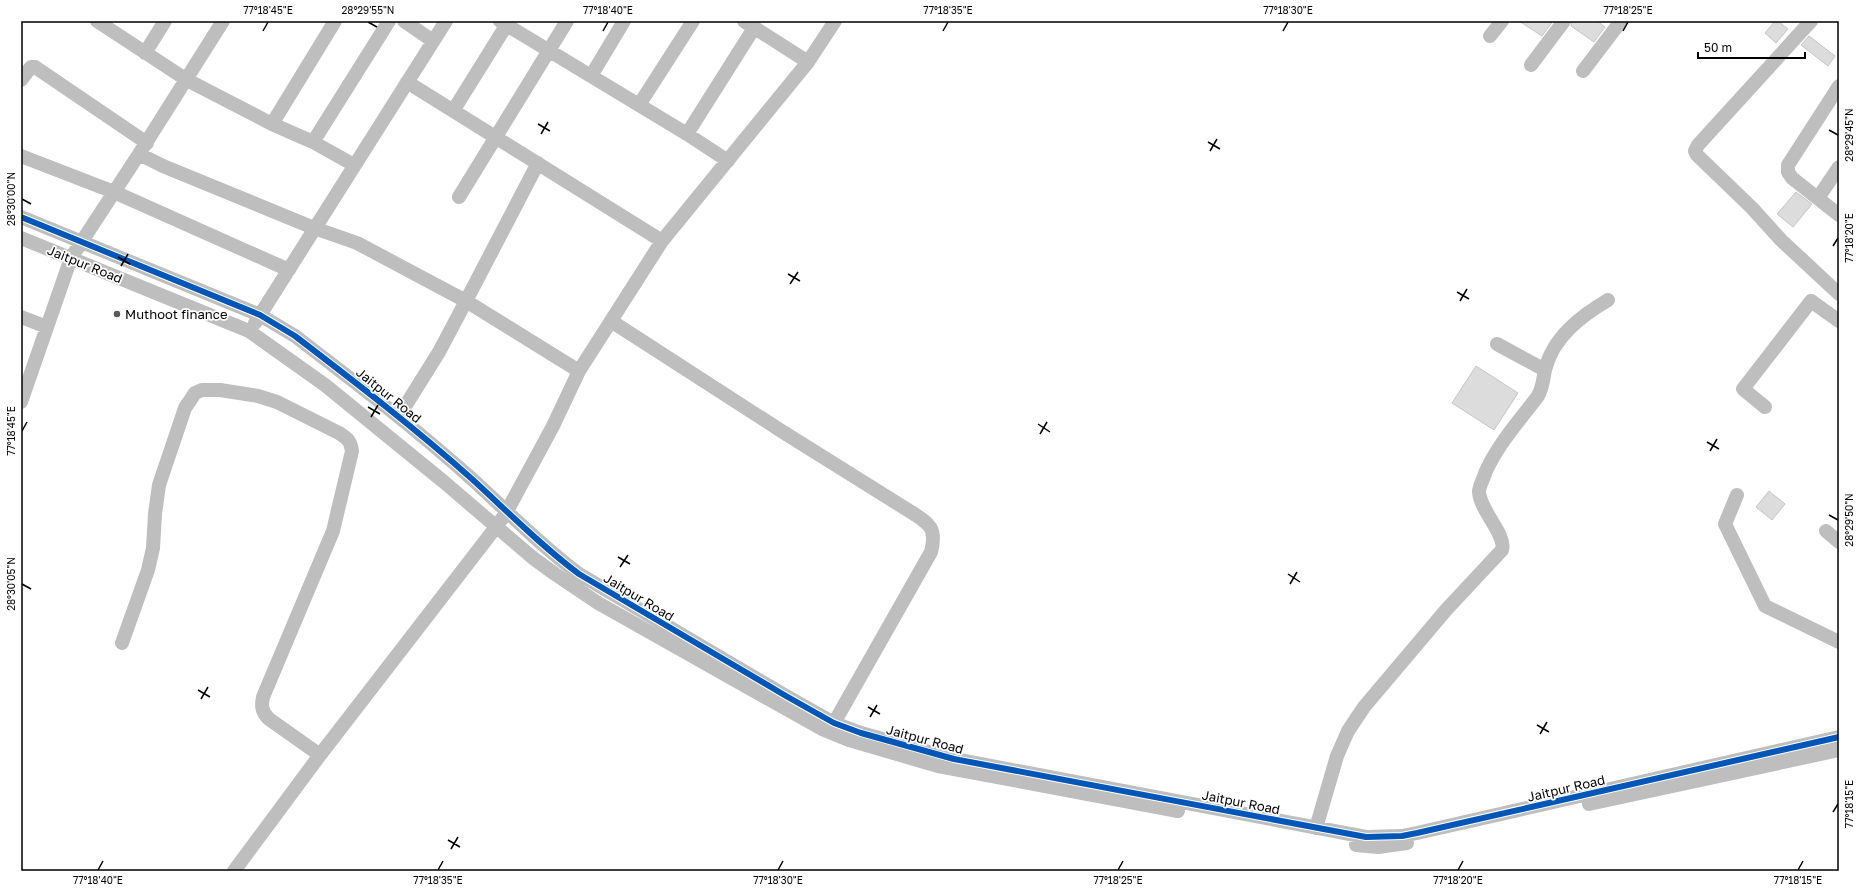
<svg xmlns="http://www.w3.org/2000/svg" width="1860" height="892" font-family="'Golos Text',sans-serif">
<rect width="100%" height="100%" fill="#fff"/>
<!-- building -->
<path fill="#dcdcdc" stroke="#c5c5c5" d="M1519,21H1553L1542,36Z
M1572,21H1597L1605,27L1594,42L1571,26Z
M1775,21H1778L1788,29L1776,43L1765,33Z
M1809,36L1835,56L1828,66L1801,45Z
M1796,192L1812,204L1793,227L1777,214Z
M1476,366L1518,393L1494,430L1452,403Z
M1769,491L1785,504L1772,520L1756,507Z"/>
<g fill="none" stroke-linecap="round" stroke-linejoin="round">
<!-- minor -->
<path stroke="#bebebe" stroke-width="14" d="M97,21L187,80L272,124L313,142L354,165
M404,21L433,41
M500,21L687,134L728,161
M744,21L808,62
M1811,21L1698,145L1695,151L1697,155L1752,208L1781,240L1839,294
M1490,36L1502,21
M145,53L165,21
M1531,65L1564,21
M1583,71L1621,21
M591,76L624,21
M21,80L31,67H35L147,143
M407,82L662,241
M1839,86L1788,165V172L1792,178L1839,215
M639,105L693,21
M453,111L509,21
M272,124L335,21
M687,134L754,28
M313,142L389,21
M139,154L163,166L314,228L357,243L466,301L579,371
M21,156L114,192L289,270
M459,197L567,21
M1818,198L1839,167
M21,217L260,315L295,336C355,382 415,428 472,479C507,511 540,545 579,574L786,696L834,723L861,733L954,759L1366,837L1402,836L1417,833L1839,737
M21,238L249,331L325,385L444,482L533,558L555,574L598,603L822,729L849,740L938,766L1178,811
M21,317L47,327
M611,321L783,432L911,512C930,524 937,528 931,552L834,723
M255,323L446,21
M1497,344L1545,370
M21,402L71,258L139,154L223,21
M1765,407L1743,389L1811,301L1839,321
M399,416L439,352L466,301L538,163
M1737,495L1725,524L1765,606L1839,642
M1826,531L1839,542
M122,643L148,570L153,548L155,514L159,485L185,408L195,393L202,390H220L258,396L277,402L339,433C347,438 351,441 352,451L333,531L263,697C261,707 262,712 269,719L320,755
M1589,804L1839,750
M1316,828L1337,756L1348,731L1364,707L1446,610L1502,550C1507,535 1479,510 1479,491C1480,484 1484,478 1486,471C1499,443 1519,421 1538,396C1543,387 1543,379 1545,370C1553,337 1581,316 1608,300
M1356,845L1378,847L1407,843
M234,871L320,755L496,527L506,513L553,426L579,371L662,241L808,62L835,21"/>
<!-- cycleway casing -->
<g stroke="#fff" stroke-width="8">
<path id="cycleway" d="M21,217L260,315L295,336C355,382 415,428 472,479C507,511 540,545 579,574L786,696L834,723L861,733L954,759L1366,837L1402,836L1417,833L1839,737"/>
</g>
<!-- cycleway -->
<use href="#cycleway" stroke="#0057b8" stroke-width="6"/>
</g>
<!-- ticks -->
<path fill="none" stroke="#000" stroke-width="1.5" d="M368,22L377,27M263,31L268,22M603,31L608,22M943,31L948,22M1283,31L1288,22M1623,31L1628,22M538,124L550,131M1829,130L1838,135M541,134L548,122M1208,142L1220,149M1210,151L1217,139M22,199L31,204M1833,246L1838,238M118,257L130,264M121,266L128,254M788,274L800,281M790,284L798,272M1457,292L1469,299M1460,301L1467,289M368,407L380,414M371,417L378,405M1038,424L1050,432M22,431L27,422M1040,434L1047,422M1707,442L1719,449M1710,451L1717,439M1829,515L1838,520M618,557L630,564M620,567L628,555M1288,574L1300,582M22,584L31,589M1290,584L1297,572M198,690L210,697M201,699L208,687M868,707L880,714M870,717L877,705M1537,725L1549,732M1540,734L1547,722M1833,812L1838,804M448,840L460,847M451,849L458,837M98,870L103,861M438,870L443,861M778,870L783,861M1118,870L1123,861M1458,870L1463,861M1798,870L1803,861"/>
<!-- markers -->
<circle fill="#595959" stroke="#fff" stroke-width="1.5" cx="117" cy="314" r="4"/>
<g text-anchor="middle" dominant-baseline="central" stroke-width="3.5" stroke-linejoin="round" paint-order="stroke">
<!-- street labels -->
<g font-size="13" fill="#000" stroke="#fff">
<text transform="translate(85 264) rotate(22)">Jaitpur Road</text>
<text transform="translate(389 395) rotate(39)">Jaitpur Road</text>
<text transform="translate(639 597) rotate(31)">Jaitpur Road</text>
<text transform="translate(925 739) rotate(15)">Jaitpur Road</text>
<text transform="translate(1566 788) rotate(-13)">Jaitpur Road</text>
<text transform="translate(1241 802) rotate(11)">Jaitpur Road</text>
</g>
<!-- poi labels -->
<g font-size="13" fill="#000" stroke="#fff" text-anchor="start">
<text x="125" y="314">Muthoot finance</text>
</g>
</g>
<!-- border -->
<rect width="1860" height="892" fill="none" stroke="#ffffff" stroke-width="44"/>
<!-- scale -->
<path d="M1698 52v6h107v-6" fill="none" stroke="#000000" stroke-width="2"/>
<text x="1704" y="52" font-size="12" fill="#000000" stroke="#ffffff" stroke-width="3" paint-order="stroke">50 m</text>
<rect x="22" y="22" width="1816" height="848" fill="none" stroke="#000" stroke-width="1.5"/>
<g font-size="10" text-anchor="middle" fill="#000">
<text x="268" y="14">77°18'45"E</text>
<text x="368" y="14">28°29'55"N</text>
<text x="608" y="14">77°18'40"E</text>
<text x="948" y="14">77°18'35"E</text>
<text x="1288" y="14">77°18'30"E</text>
<text x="1628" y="14">77°18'25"E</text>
<text transform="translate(1849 135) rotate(-90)" y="4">28°29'45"N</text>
<text transform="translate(11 199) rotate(-90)" y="4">28°30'00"N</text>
<text transform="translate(1849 238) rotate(-90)" y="4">77°18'20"E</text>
<text transform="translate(11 431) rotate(-90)" y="4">77°18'45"E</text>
<text transform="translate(1849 520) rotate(-90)" y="4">28°29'50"N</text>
<text transform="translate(11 584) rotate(-90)" y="4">28°30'05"N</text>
<text transform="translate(1849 804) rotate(-90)" y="4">77°18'15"E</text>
<text x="98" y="884">77°18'40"E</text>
<text x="438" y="884">77°18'35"E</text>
<text x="778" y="884">77°18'30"E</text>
<text x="1118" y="884">77°18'25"E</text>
<text x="1458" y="884">77°18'20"E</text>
<text x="1798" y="884">77°18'15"E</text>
</g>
</svg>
